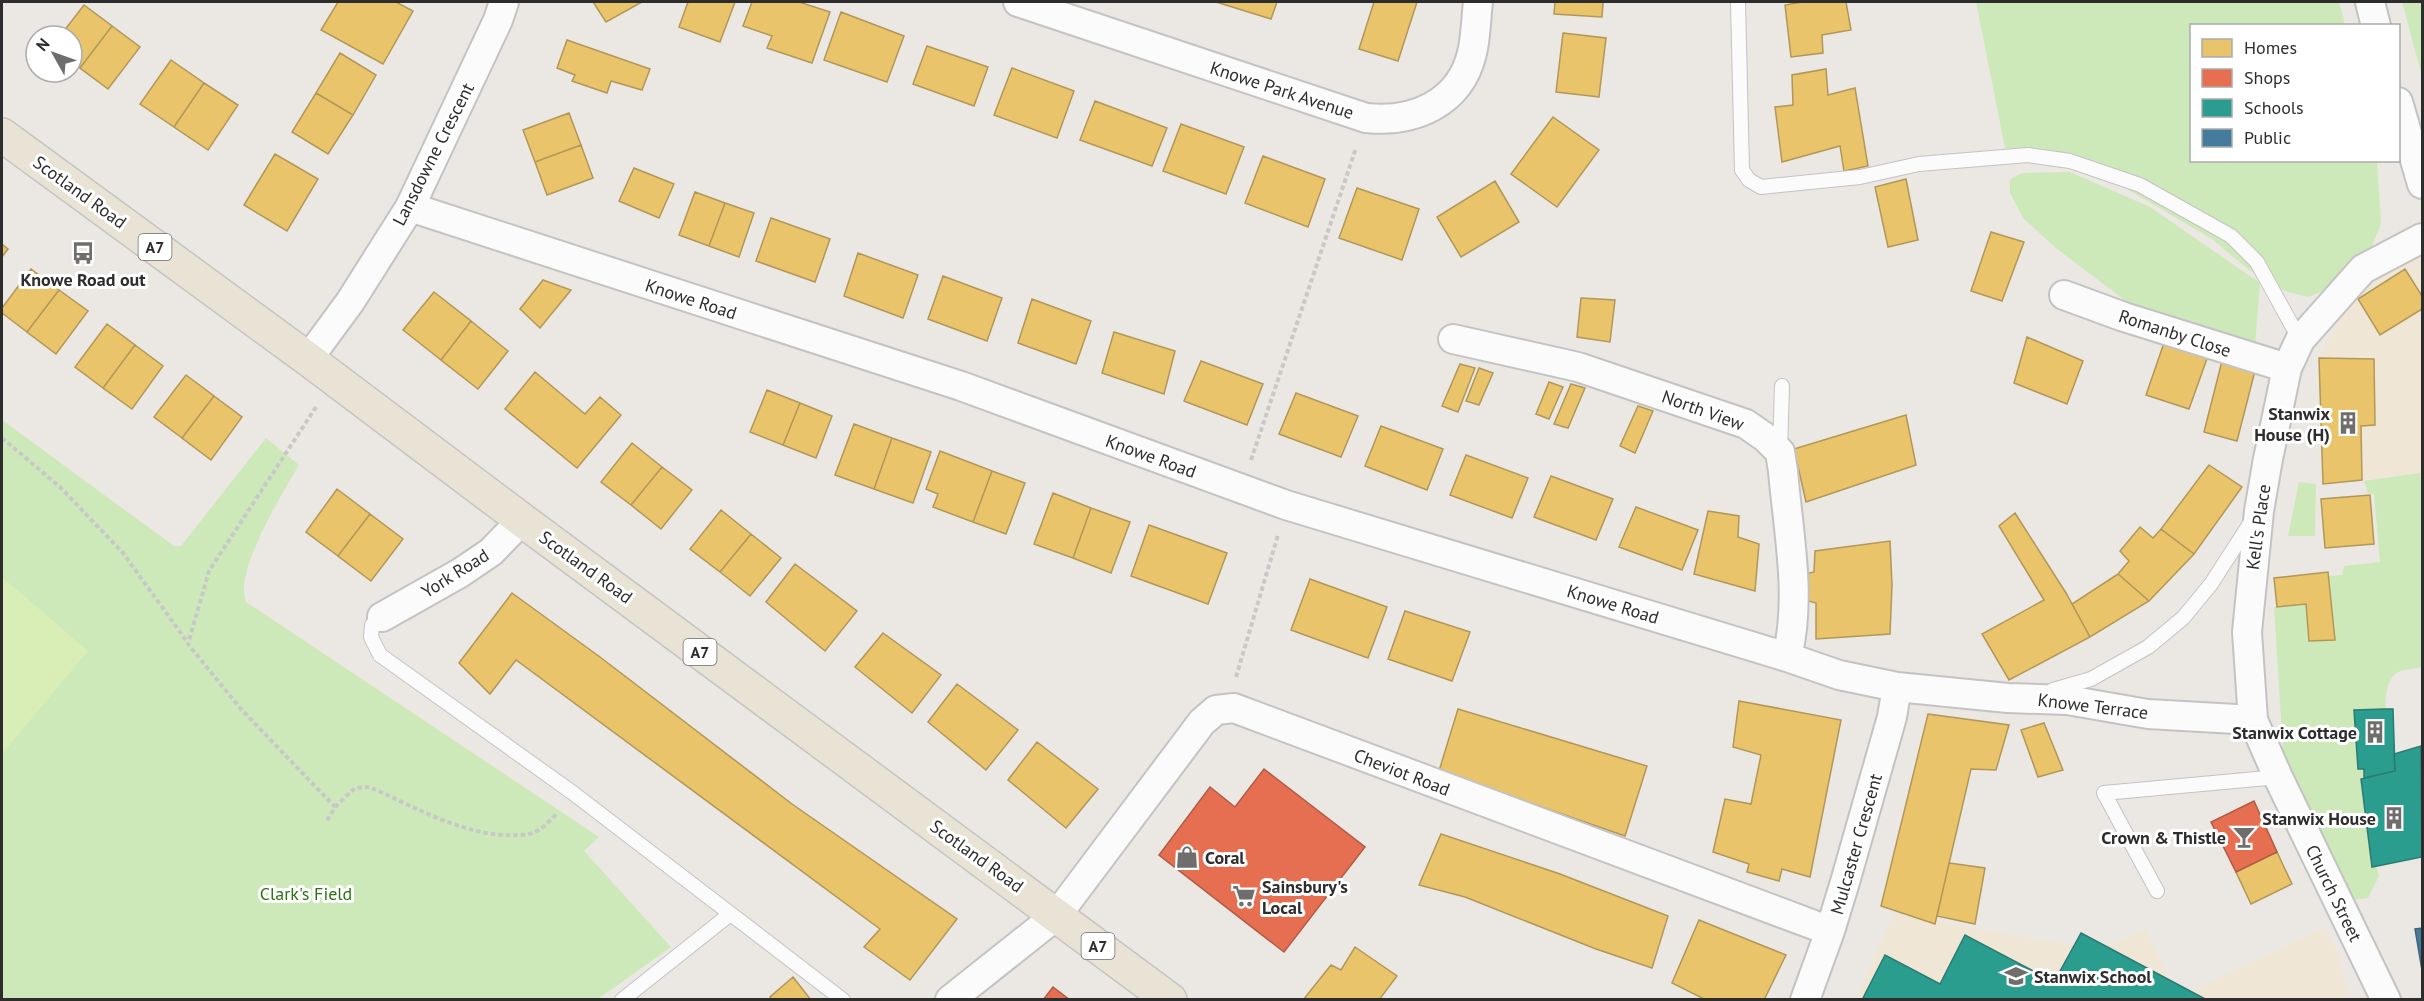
<svg xmlns="http://www.w3.org/2000/svg" width="2424" height="1001" font-family="'PT Sans',sans-serif">
<rect width="100%" height="100%" fill="#ebe7e2"/>
<!-- education -->
<path fill="#efe6d6" d="M2422,246V473L2323,484L2319,358L2353,297Z
M1894,914L2097,950L2146,929L2177,998L2324,928L2338,954L2350,999L1855,1000Z"/>
<!-- green -->
<path fill="#cde9b9" d="M1976,2H2339L2345,25L2192,26V160L2377,161L2381,224L2367,258L2347,282L2308,297L2288,292L2269,283L2248,269L2212,239L2083,163L2058,154L2005,148Z
M2402,2H2422V76Z
M2070,172L2150,207L2260,283L2254,358L2139,311L2056,248L2023,218L2010,193V179L2022,173Z
M2,420L174,546H181L266,438L299,465C283,493 233,572 246,602L599,837L584,851L671,947L598,999H2Z
M2420,473L2422,491V667C2415,669 2404,669 2398,672C2387,678 2384,699 2386,709L2358,769H2364V778L2361,779L2371,867L2376,866L2379,876L2368,898L2351,900L2285,781L2274,607L2306,604L2309,641L2334,640L2328,576L2342,575L2344,566L2380,562L2374,494L2368,493L2364,481Z
M2299,482L2316,484L2315,536H2288Z"/>
<!-- pitch -->
<path fill="#d9edb6" d="M2,577L88,651L2,754Z"/>
<!-- homes -->
<path fill="#e9c46a" stroke="#b19758" stroke-width="1.5" d="M338,2H396L413,11L383,64L321,30Z
M593,2H642L606,22Z
M688,2H735L720,42L679,27Z
M752,2H799L830,12L812,63L767,48L772,36L743,26Z
M1216,2H1277L1271,19Z
M1374,2H1417L1398,61L1359,49Z
M1555,2H1603L1602,17L1554,14Z
M1802,2H1846L1851,30L1822,35L1823,53L1791,57L1785,5Z
M84,5L112,26L80,68L72,62V36H60Z
M841,12L904,36L887,82L824,60Z
M112,26L140,47L108,89L80,68Z
M1563,33L1606,38L1599,97L1556,92Z
M567,40L650,69L642,90L611,81L607,93L572,81L575,75L557,68Z
M927,46L988,67L974,106L913,84Z
M340,53L376,75L353,115L316,93Z
M171,60L204,83L174,127L140,104Z
M1012,68L1074,91L1057,138L994,115Z
M1826,69L1828,95L1855,88L1868,166L1844,171L1840,146L1782,162L1775,107L1793,105L1792,75Z
M204,83L238,105L208,150L174,127Z
M316,93L353,115L328,154L292,132Z
M1095,101L1167,128L1152,166L1080,140Z
M569,113L581,145L535,162L523,130Z
M1553,117L1599,150L1557,207L1511,174Z
M1181,124L1244,147L1226,194L1163,171Z
M581,145L593,178L547,195L535,162Z
M275,154L318,179L287,231L244,205Z
M1263,156L1325,179L1308,227L1245,203Z
M634,168L674,184L659,218L619,201Z
M1906,179L1918,240L1888,247L1875,187Z
M1495,181L1519,222L1461,257L1437,217Z
M1357,188L1419,209L1402,260L1339,238Z
M695,192L725,203L709,246L679,235Z
M725,203L754,213L739,257L709,246Z
M771,218L830,239L815,282L756,261Z
M1991,232L2024,242L2002,301L1971,291Z
M2,244L8,249L2,257Z
M858,253L918,275L903,318L844,296Z
M31,269L59,290L27,332L2,313V308Z
M2405,269L2422,296V309L2380,335L2358,299Z
M943,276L1002,298L987,341L928,319Z
M543,280L571,290L540,328L520,309Z
M59,290L88,311L56,354L27,332Z
M434,292L471,321L441,360L403,330Z
M1581,298L1615,300L1610,342L1577,337Z
M1032,299L1091,321L1076,364L1018,343Z
M471,321L508,351L478,389L441,360Z
M107,324L135,345L103,388L75,367Z
M1114,332L1175,351L1164,394L1102,373Z
M2027,337L2083,361L2067,404L2014,383Z
M2165,340L2209,353L2189,409L2146,395Z
M135,345L163,366L132,409L103,388Z
M2223,357L2256,367L2237,441L2204,432Z
M2319,358L2374,359L2375,425L2361,426L2362,480L2323,484Z
M1201,361L1263,384L1247,425L1184,401Z
M1460,364L1475,368L1458,412L1442,406Z
M1479,368L1493,373L1479,405L1466,401Z
M535,372L585,414L600,397L621,415L577,468L505,409Z
M186,375L214,396L182,438L154,417Z
M1549,382L1563,387L1549,419L1536,414Z
M1571,384L1585,388L1568,428L1554,424Z
M767,390L800,403L783,445L750,432Z
M1296,393L1358,416L1341,457L1279,434Z
M214,396L242,417L211,460L182,438Z
M800,403L832,416L816,458L783,445Z
M1638,406L1653,411L1635,453L1620,446Z
M1906,415L1916,465L1806,502L1794,449Z
M854,424L892,438L874,489L835,475Z
M1381,426L1443,449L1427,490L1365,466Z
M892,438L931,452L913,503L874,489Z
M632,443L662,467L631,505L601,482Z
M940,451L992,471L973,522L933,507L938,494L926,489Z
M1466,455L1528,478L1512,518L1450,495Z
M2209,465L2242,487L2194,554L2161,529Z
M662,467L692,490L661,529L631,505Z
M992,471L1025,483L1006,534L973,522Z
M1551,476L1613,499L1596,540L1534,517Z
M337,489L370,514L338,556L306,532Z
M1053,493L1091,508L1073,558L1034,544Z
M2370,495L2374,544L2325,548L2321,499Z
M1636,507L1698,530L1682,570L1619,547Z
M1091,508L1130,522L1111,573L1073,558Z
M721,510L751,534L720,572L690,549Z
M1708,511L1739,516L1738,537L1759,544L1755,591L1694,574Z
M2015,513L2066,593L2090,637L2009,680L1982,634L2044,600L1999,526Z
M370,514L403,539L371,581L338,556Z
M1149,525L1227,553L1208,604L1131,576Z
M2140,527L2153,538L2161,529L2194,554L2149,601L2118,574L2129,561L2120,551Z
M751,534L781,558L750,596L720,572Z
M1890,541L1892,585L1890,634L1816,639V603L1801,599V575L1814,572L1815,551Z
M795,564L857,611L825,651L766,602Z
M2328,572L2335,640L2309,641L2306,604L2277,607L2274,578Z
M2118,574L2149,601L2090,637L2072,604Z
M1310,579L1387,607L1368,658L1291,630Z
M512,593L600,657L792,804L957,919L910,980L864,947L880,929L516,660L490,694L459,663Z
M1405,611L1470,632L1452,681L1388,659Z
M883,633L941,675L912,713L855,667Z
M957,684L1018,730L986,770L928,722Z
M1739,701L1841,720L1810,877L1782,869L1779,881L1747,872L1749,864L1713,852L1725,799L1751,804L1761,755L1733,747Z
M1458,709L1647,766L1625,836L1439,771Z
M1928,714L2009,725L1996,770L1971,769L1935,924L1881,906Z
M2044,723L2063,770L2038,777L2021,730Z
M1037,742L1098,789L1066,828L1008,780Z
M1441,834L1560,874L1668,916L1652,968L1596,949L1465,897L1419,885Z
M2277,852L2292,884L2251,904L2236,872Z
M1949,863L1985,868L1975,924L1937,916Z
M1699,920L1786,955L1764,1000H1706L1672,983Z
M1355,947L1397,976L1379,1000H1303L1331,965L1341,970Z
M793,977L811,1000H772L770,997Z"/>
<!-- shops -->
<path fill="#e76f51" stroke="#af5b46" stroke-width="1.5" d="M1264,769L1365,847L1284,952L1159,855L1210,787L1235,807Z
M2254,801L2277,852L2236,872L2211,822Z
M1053,987L1070,1000H1043Z"/>
<!-- schools -->
<path fill="#2a9d8f" stroke="#2b7b72" stroke-width="1.5" d="M2386,709H2393L2395,771L2364,778V769H2358L2354,710Z
M2421,746L2422,857L2372,867L2361,779L2395,771L2394,754Z
M2081,933L2207,1000H1862L1885,955L1940,984L1965,935L2054,982Z"/>
<!-- public -->
<path fill="#457b9d" stroke="#3e647b" stroke-width="1.5" d="M2422,928V970L2415,929Z"/>
<g fill="none" stroke-linecap="round" stroke-linejoin="round">
<!-- service casing -->
<g stroke="#c4c3c3" stroke-width="16">
<path id="service" d="M1738,2L1742,170L1749,180L1761,187L1860,177L1919,164L2028,155L2070,161L2140,185L2231,236L2257,262L2300,340
M1780,450L1782,386
M382,617L372,625L371,637L380,655L573,793L843,1000
M2053,690L2091,679L2148,647L2183,618L2211,584L2251,522
M2157,891L2104,793L2278,777
M622,1000L729,915"/>
</g>
<!-- minor casing -->
<g stroke="#c4c3c3" stroke-width="32">
<path id="minor" d="M1018,2L1366,118C1413,123 1460,104 1472,53C1476,37 1476,18 1478,2
M2370,2L2376,26
M2398,102L2422,184
M410,207L961,386L1286,505L1787,657L1839,675L1897,687L2008,698L2067,700L2148,714L2253,720
M2064,295L2124,317L2287,368
M1453,339L1578,367L1746,424L1766,438L1780,452L1783,471C1788,531 1802,597 1787,657
M308,359L350,302L410,207L498,20L504,2
M382,617L460,573L491,552L522,520
M950,1000L1057,915L1202,722L1216,710L1234,708L1830,931
M1805,1000L1830,931L1845,882L1892,717L1897,687
M2386,1000L2278,777L2253,720L2247,632L2259,511L2268,459L2287,368L2300,340L2363,269L2422,238"/>
</g>
<!-- primary casing -->
<g stroke="#c6c4c3" stroke-width="36">
<path id="primary" d="M2,135L308,359L522,520L1170,1000"/>
</g>
<!-- path -->
<path stroke="#c8c8c8" stroke-width="4" stroke-dasharray="4.5 3" stroke-linecap="butt" d="M316,407L209,571L188,644L240,708L335,807L327,821
M2,438L60,487L123,553L188,643
M1251,460L1356,148
M1236,677L1278,535
M335,807L355,788L370,787C416,808 477,843 529,834C540,832 551,820 558,812"/>
<!-- service -->
<use href="#service" stroke="#fcfbfb" stroke-width="14"/>
<!-- minor -->
<use href="#minor" stroke="#fcfbfb" stroke-width="28"/>
<!-- primary -->
<use href="#primary" stroke="#e8e3d4" stroke-width="33"/>
</g>
<!-- icons -->
<defs>
<g id="bus-bare" transform="scale(1.8)"><path d="M-5-6H5V4H4V6H2V4H-2V6H-4V4H-5ZM-3.5-4V0h7V-4ZM-3.5 1.2v1.5H-2V1.2ZM2 1.2v1.5H3.5V1.2Z" fill="#706e6c" stroke="#fff" stroke-width="2.5" paint-order="stroke"/></g>
<g id="building-bare" transform="scale(1.8)"><path d="M-4-6H4V6H1V3H-1V6H-4ZM-2.5-4.3h1.7v1.8h-1.7ZM.8-4.3h1.7v1.8H.8ZM-2.5-1h1.7V.8h-1.7ZM.8-1h1.7V.8H.8Z" fill="#706e6c" stroke="#fff" stroke-width="2.5" paint-order="stroke"/></g>
<g id="bar-bare" transform="scale(1.8)"><path d="M-6-5H6L.8 .8V4.5H3.5V6h-7V4.5H-.8V.8Z" fill="#706e6c" stroke="#fff" stroke-width="2.5" paint-order="stroke"/></g>
<g id="shop-bare" transform="scale(1.8)"><path d="M-5-2.5h2.3a2.7 3.5 0 0 1 5.4 0H5L5.5 6h-11ZM-1.5-2.5h3a1.5 2.3 0 0 0-3 0Z" fill="#706e6c" stroke="#fff" stroke-width="2.5" paint-order="stroke"/></g>
<g id="supermarket-bare" transform="scale(1.8)"><path d="M-6-5.5h2.5l.6 2H6L4.5 2H-2.5L-4.4-4H-6ZM-1.5 3.2a1.3 1.3 0 1 0 .1 0ZM3 3.2a1.3 1.3 0 1 0 .1 0Z" fill="#706e6c" stroke="#fff" stroke-width="2.5" paint-order="stroke"/></g>
<g id="school-bare" transform="scale(1.8)"><path d="M0-5L7-2L0 1L-7-2ZM-4 1L0 2.5L4 1V4Q0 6-4 4Z" fill="#706e6c" stroke="#fff" stroke-width="2.5" paint-order="stroke"/></g>
</defs>
<g fill-rule="evenodd">
<use href="#bus-bare" x="83" y="253"/>
<use href="#building-bare" x="2348" y="423"/>
<use href="#building-bare" x="2375" y="732"/>
<use href="#building-bare" x="2394" y="818"/>
<use href="#bar-bare" x="2244" y="837"/>
<use href="#shop-bare" x="1187" y="857"/>
<use href="#supermarket-bare" x="1244" y="896"/>
<use href="#school-bare" x="2016" y="976"/>
</g>
<g text-anchor="middle" dominant-baseline="central" stroke-width="6" stroke-linejoin="round" paint-order="stroke">
<!-- shield labels -->
<g fill="#fff" stroke="#6c6c6c" stroke-width="1.5">
<rect x="138.5" y="234" width="33" height="26" rx="4.5"/>
<rect x="683.5" y="639" width="33" height="26" rx="4.5"/>
<rect x="1081.5" y="933" width="33" height="26" rx="4.5"/>
</g>
<g font-size="16" font-weight="bold" fill="#2d2d2d">
<text x="155" y="247">A7</text>
<text x="700" y="652">A7</text>
<text x="1098" y="946">A7</text>
</g>
<!-- street labels -->
<g font-size="18" fill="#2d2d2d" stroke="#fff">
<text transform="translate(1282 90) rotate(18)">Knowe Park Avenue</text>
<text transform="translate(433 154) rotate(-63)">Lansdowne Crescent</text>
<text transform="translate(80 192) rotate(36)">Scotland Road</text>
<text transform="translate(691 299) rotate(18)">Knowe Road</text>
<text transform="translate(2175 333) rotate(18)">Romanby Close</text>
<text transform="translate(1703 410) rotate(20)">North View</text>
<text transform="translate(1151 456) rotate(20)">Knowe Road</text>
<text transform="translate(2258 527) rotate(-82)">Kell's Place</text>
<text transform="translate(586 567) rotate(36)">Scotland Road</text>
<text transform="translate(455 573) rotate(-32)">York Road</text>
<text transform="translate(1613 604) rotate(17)">Knowe Road</text>
<text transform="translate(2093 706) rotate(7)">Knowe Terrace</text>
<text transform="translate(1402 772) rotate(21)">Cheviot Road</text>
<text transform="translate(1856 844) rotate(-74)">Mulcaster Crescent</text>
<text transform="translate(977 856) rotate(36)">Scotland Road</text>
<text transform="translate(2334 893) rotate(64)">Church Street</text>
</g>
<!-- poi labels -->
<g font-size="18" font-weight="bold" fill="#2d2d2d" stroke="#fff" text-anchor="end">
<text x="83" y="279" text-anchor="middle">Knowe Road out</text>
<text x="2330" y="413">Stanwix<tspan x="2330" dy="21">House (H)</tspan></text>
<text x="2357" y="732">Stanwix Cottage</text>
<text x="2376" y="818">Stanwix House</text>
<text x="2226" y="837">Crown &amp; Thistle</text>
<text x="1205" y="857" text-anchor="start">Coral</text>
<text x="1262" y="886" text-anchor="start">Sainsbury's<tspan x="1262" dy="21">Local</tspan></text>
<text x="2034" y="976" text-anchor="start">Stanwix School</text>
</g>
<!-- park labels -->
<g font-size="18" fill="#2a7215" stroke="#fff">
<text x="306" y="893">Clark's Field</text>
</g>
</g>
<!-- border -->
<rect width="2424" height="1001" fill="none" stroke="#2d2d2d" stroke-width="6"/>
<!-- legend -->
<rect x="2190" y="24" width="210" height="138" fill="#ffffff" stroke="#ababab" stroke-width="1.5"/>
<rect x="2202" y="39" width="30" height="18" fill="#e9c46a" stroke="#ababab" stroke-width="1.5"/>
<text x="2244" y="54" font-size="18" fill="#2d2d2d">Homes</text>
<rect x="2202" y="69" width="30" height="18" fill="#e76f51" stroke="#ababab" stroke-width="1.5"/>
<text x="2244" y="84" font-size="18" fill="#2d2d2d">Shops</text>
<rect x="2202" y="99" width="30" height="18" fill="#2a9d8f" stroke="#ababab" stroke-width="1.5"/>
<text x="2244" y="114" font-size="18" fill="#2d2d2d">Schools</text>
<rect x="2202" y="129" width="30" height="18" fill="#457b9d" stroke="#ababab" stroke-width="1.5"/>
<text x="2244" y="144" font-size="18" fill="#2d2d2d">Public</text>
<!-- north arrow -->
<g transform="translate(54 54) rotate(310)"><circle r="28" fill="#ffffff" stroke="#ababab" stroke-width="1.5"/>
<path d="M0-4.5L10 22L0 15L-10 22Z" fill="#706e6c"/>
<text y="-9" font-size="16" font-weight="bold" text-anchor="middle" fill="#2d2d2d">N</text>
</g>
</svg>
